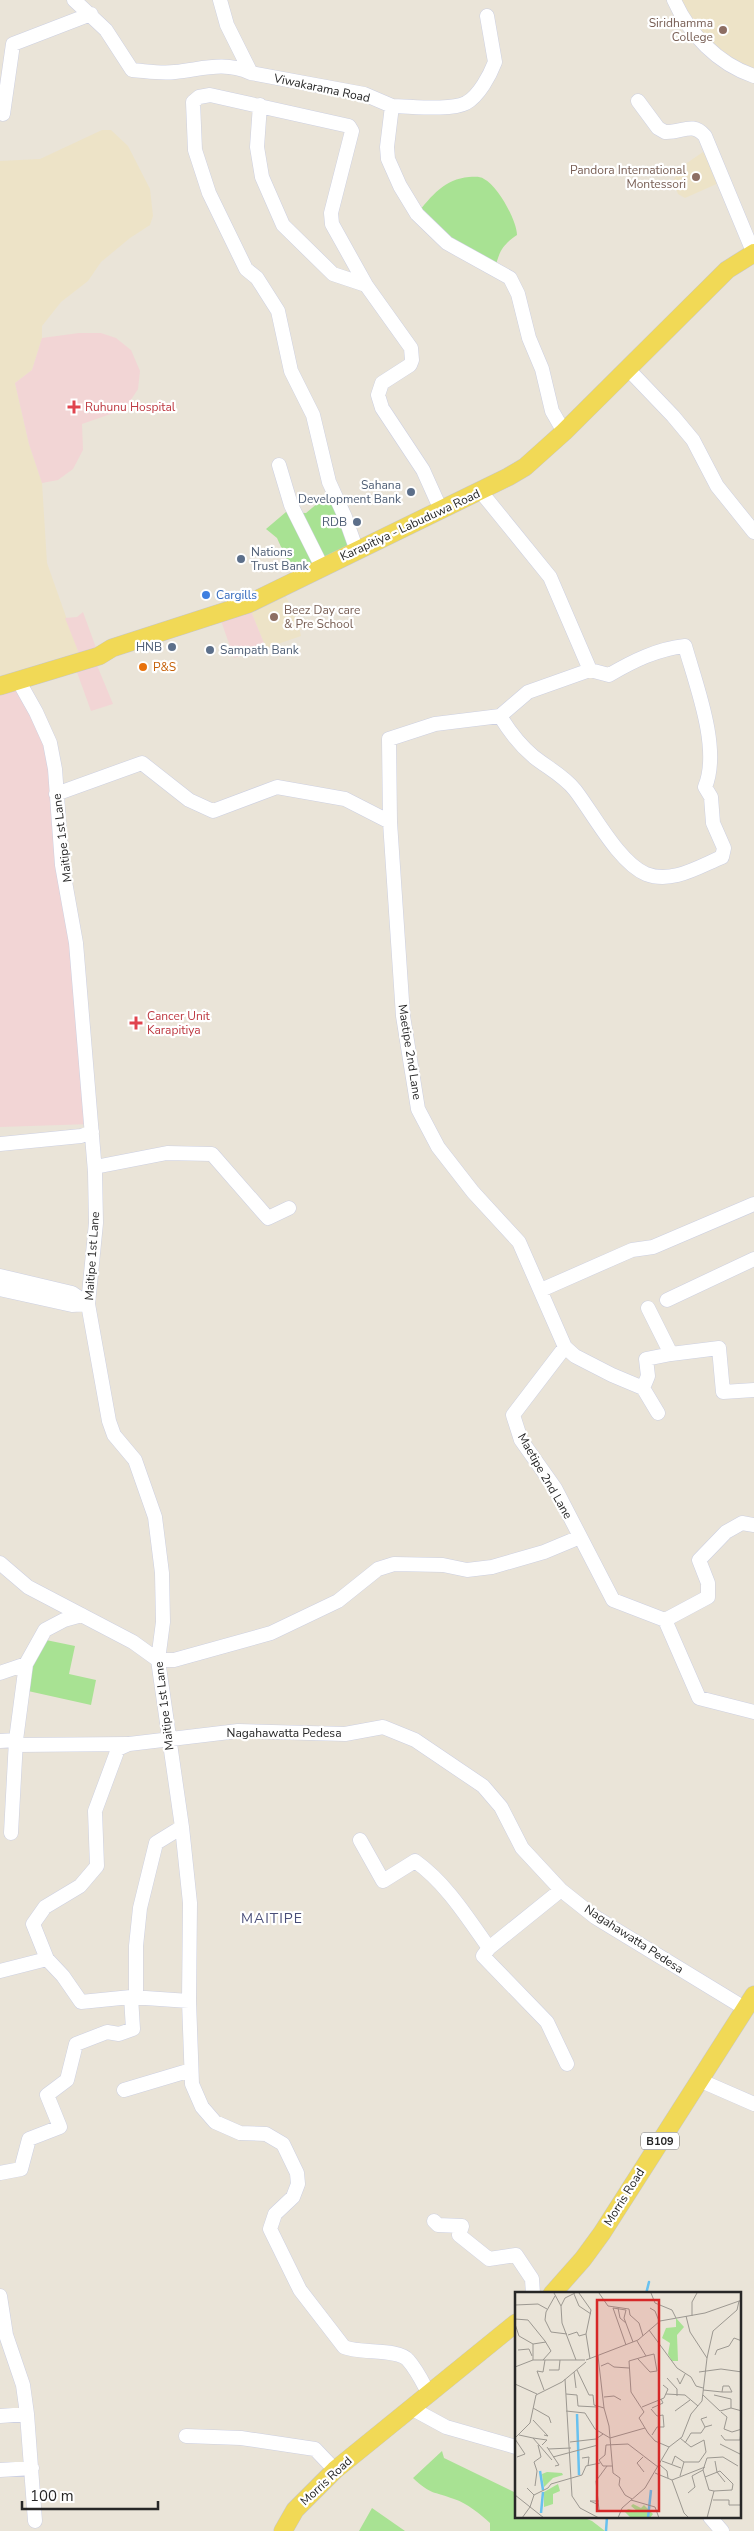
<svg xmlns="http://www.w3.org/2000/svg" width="754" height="2531" font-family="'Nunito Sans',sans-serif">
<rect width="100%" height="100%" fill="#eae4d8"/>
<!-- education -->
<path fill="#ede3c7" d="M674,0H754V76L703,43Z
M102,130H111L128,146L150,189L153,216L150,225L130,238L101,262L88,281L61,302L42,326V338L32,370L15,383L29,444L42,483L47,563L82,662L0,686V161L40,159Z
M706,150L721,182L685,198L678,194L673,181L681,167Z
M282,588L298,622L301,636L266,648L248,604Z"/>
<!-- medical -->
<path fill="#f2d5d5" d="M79,333H101L116,338L131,350L140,371L138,389L125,409L82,424L83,450L73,469L58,480L42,483L29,444L15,383L32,370L42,338Z
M248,604L266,648L234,658L219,615Z
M83,612L99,656L94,658L113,704L91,711L74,664L82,661L65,618L77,617Z
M18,680L47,734L91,1124L0,1127V686Z"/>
<!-- grass -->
<path fill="#a8e293" d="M469,177C474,177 480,176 484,179C498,186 517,221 517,235C502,245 499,252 495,269L417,214C431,196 445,179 469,177Z
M335,496L357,551L295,578L277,538L266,529L286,512L306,513L318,503Z
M46,1640L75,1646L69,1674L96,1680L91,1705L28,1691L31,1666Z
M442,2451L444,2458L516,2493V2517H582L592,2521L605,2531H490V2523C480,2514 467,2503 454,2499C433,2491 431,2495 413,2478Z
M372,2508L405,2531H359Z"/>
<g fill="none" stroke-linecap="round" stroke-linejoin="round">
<!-- stream -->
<path stroke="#68c1ef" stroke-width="2.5" d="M646,2294L649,2282
M606,2531L607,2517"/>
<!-- minor casing -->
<g stroke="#cdd0e1" stroke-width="15">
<path id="minor" d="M74,0L106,30L132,70C146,71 161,74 175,72C204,69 223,61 251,73L364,94L392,106L387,147L388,159L400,186L417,214L447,243L510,278L518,294L529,338L542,369L552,411L564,432
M220,0L227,25L251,73
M674,0C689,34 718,64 754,76
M638,101L658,128L665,132C682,133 692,121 705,136L754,254
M260,105L257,147L262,177L283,225L333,274L366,285
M392,106C410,106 450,111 466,103C479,96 490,75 495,62L487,16
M3,114L13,44L91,14
M628,369L673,416L693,440L717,486L754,532
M279,465L291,505L322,567
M481,492L550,577L590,670L528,692L500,716L435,724L389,739L390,822L403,1016L418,1109L438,1147L473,1192L519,1242L565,1347L513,1415L521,1440L555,1488L613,1600L665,1620L699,1698L754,1712
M357,551L345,517L329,482L313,415L291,371L278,311L257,278L246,269L209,193L195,150L193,102L199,97L210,95L349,126L352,131L331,213L332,224L366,285L411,348L412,360L410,365L382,383L378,395L382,408L423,470L441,510
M18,680L36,712L50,743L55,769L62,865L76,943L95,1172L96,1223L88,1304L109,1421L114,1435L135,1460L155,1517L162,1573L163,1622L158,1660L182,1827L190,1903L189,2001L192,2084L202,2107L215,2122L240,2133L266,2134L283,2144L297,2173L298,2184L293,2197L275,2214L270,2229L300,2290L344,2347C360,2354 398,2348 408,2360C417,2370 423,2383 429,2394
M500,716C509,731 521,746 534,757C548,768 564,776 575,790C593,813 619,863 646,874C672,884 698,867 722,857L724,848L713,823L711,797L705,787C721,749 696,685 685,646C657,649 633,661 609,675L590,670
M56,794L142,763L189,800L213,811L277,787L345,799L390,822
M0,1144L81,1136L92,1132
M95,1167L167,1153L212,1154L268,1218L289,1208
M0,1276L72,1293L88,1304
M0,1289L72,1305L88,1304
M541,1290L632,1250L653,1247L754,1204
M667,1300L754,1259
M648,1308L671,1354L719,1348L723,1392L754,1390
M565,1347L575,1356L612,1375L643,1388L658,1413
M643,1388L648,1376L646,1359L671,1354
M0,1563L28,1587L133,1642L158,1660
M665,1620L708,1597V1583L699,1560L726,1532L742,1523L754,1525
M158,1660H174L271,1633L338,1601L378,1569L394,1564L443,1565L467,1570L492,1567L544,1552L580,1537
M0,1673L26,1664
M0,1741L16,1740
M16,1745L128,1744
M11,1833L16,1740L26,1664L45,1630L64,1620L82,1615
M360,1840L383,1881L415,1861C446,1883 467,1917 489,1948
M561,1890L489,1948L483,1956L547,2022L567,2064
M0,1971L47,1959
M136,1998V1946L140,1908L156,1843L182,1827
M189,2001L131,1997L81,2002L63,1976L47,1959L33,1924L45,1907L80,1886L97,1866L95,1811L118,1749L129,1744L238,1731L345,1734L383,1727L415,1740L483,1786L501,1807L522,1848L561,1890L595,1917L746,2009
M699,2080L754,2104
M124,2090L191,2070
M0,2173L21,2169L29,2139L60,2127L47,2095L67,2080L76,2044L107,2032L119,2034L133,2029L131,1997
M434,2221L438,2225L462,2226L459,2235L489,2259L516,2255L532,2279L533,2294
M0,2296L6,2335L23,2385L27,2414L35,2521
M411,2408L446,2427L516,2447
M0,2416L27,2414
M186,2436L241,2438L315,2449L335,2470
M0,2470L32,2468
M710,2517L722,2531"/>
</g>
<!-- major casing -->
<g stroke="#c7c7c7" stroke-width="19">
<path id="major" d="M0,686L99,656L112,648L248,604L508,477L525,467L564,432L727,270L754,253
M552,2294L583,2259L602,2233L754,1995
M283,2531L295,2510L335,2470L516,2323"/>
</g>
<!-- minor -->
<use href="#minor" stroke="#fff" stroke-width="14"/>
<!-- major -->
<use href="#major" stroke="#f1d956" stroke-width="18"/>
</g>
<!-- markers -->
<g fill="#8d6e63" stroke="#fff" stroke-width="2">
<circle cx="723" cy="30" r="5"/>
<circle cx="696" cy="177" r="5"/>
<circle cx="274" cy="617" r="5"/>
</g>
<g fill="#e0444e" stroke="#fff" stroke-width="2">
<path d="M71.5 399.5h5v5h5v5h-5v5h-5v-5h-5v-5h5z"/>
<path d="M133.5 1015.5h5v5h5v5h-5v5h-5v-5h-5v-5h5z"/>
</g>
<g fill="#5c6f8a" stroke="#fff" stroke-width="2">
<circle cx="411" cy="492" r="5"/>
<circle cx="357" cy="522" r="5"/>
<circle cx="241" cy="559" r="5"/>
<circle cx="172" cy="647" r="5"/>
<circle cx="210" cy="650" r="5"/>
</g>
<circle fill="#3f7fe0" stroke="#fff" stroke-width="2" cx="206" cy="595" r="5"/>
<circle fill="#e8710a" stroke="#fff" stroke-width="2" cx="143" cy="667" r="5"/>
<g text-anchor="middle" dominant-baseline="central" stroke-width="4.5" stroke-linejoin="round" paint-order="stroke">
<!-- shield labels -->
<rect fill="#fff" stroke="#686868" stroke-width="1" x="641" y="2132.5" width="38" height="17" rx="4"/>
<g font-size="11" font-weight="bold" fill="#272727">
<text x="660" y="2141">B109</text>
</g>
<!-- education labels -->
<g font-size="12" fill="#785e54" stroke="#fff" text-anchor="end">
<text x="713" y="23">Siridhamma<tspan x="713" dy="14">College</tspan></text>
<text x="686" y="170">Pandora International<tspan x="686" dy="14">Montessori</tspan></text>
<text x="284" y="610" text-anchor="start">Beez Day care<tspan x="284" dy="14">&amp; Pre School</tspan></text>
</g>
<!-- street labels -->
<g font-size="12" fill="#272727" stroke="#fff">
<text transform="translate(322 88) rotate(12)">Viwakarama Road</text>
<text transform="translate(410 525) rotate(-25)">Karapitiya - Labuduwa Road</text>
<text transform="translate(62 838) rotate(-97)">Maitipe 1st Lane</text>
<text transform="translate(410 1052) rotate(81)">Maetipe 2nd Lane</text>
<text transform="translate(92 1256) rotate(-86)">Maitipe 1st Lane</text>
<text transform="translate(545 1476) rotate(60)">Maetipe 2nd Lane</text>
<text transform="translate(164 1706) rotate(-97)">Maitipe 1st Lane</text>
<text x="284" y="1733">Nagahawatta Pedesa</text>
<text transform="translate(634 1939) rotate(33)">Nagahawatta Pedesa</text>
<text transform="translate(624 2197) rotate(-58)">Morris Road</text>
<text transform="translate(326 2481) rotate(-43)">Morris Road</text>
</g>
<!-- health labels -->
<g font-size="12" fill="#be3a42" stroke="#fff" text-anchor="start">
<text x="85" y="407">Ruhunu Hospital</text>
<text x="147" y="1016">Cancer Unit<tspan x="147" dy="14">Karapitiya</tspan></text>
</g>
<!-- service labels -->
<g font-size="12" fill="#4e5e75" stroke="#fff" text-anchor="end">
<text x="401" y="485">Sahana<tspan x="401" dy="14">Development Bank</tspan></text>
<text x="347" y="522">RDB</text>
<text x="251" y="552" text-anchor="start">Nations<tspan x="251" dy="14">Trust Bank</tspan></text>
<text x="162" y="647">HNB</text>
<text x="220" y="650" text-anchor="start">Sampath Bank</text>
</g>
<!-- shop labels -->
<g font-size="12" fill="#366cbe" stroke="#fff" text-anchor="start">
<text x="216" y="595">Cargills</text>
</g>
<!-- food labels -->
<g font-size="12" fill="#c56008" stroke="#fff" text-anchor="start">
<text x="153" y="667">P&amp;S</text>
</g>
<!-- neighbourhood labels -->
<g font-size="14" letter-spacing="1" fill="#484d78" stroke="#fff">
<text x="272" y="1918">MAITIPE</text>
</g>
</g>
<!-- overview -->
<g transform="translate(515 2292)">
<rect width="226" height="226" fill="#eae4d8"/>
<path d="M161,26L169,35L162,43L163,69H157L153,62L155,51L147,46L151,36L161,35ZM118,212L126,216L129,213L138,222L135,226H116L110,220L113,217L122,219L116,214Z" fill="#a8e293"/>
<path d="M32,180L47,181L48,183L38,186L29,195L27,182ZM43,192L45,199L38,202V212L29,215V200Z" fill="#a8e293"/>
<path fill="none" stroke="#68c1ef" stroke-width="2.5" d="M62,122L64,183M25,179L28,198M26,221L28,200M133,226L136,198"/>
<path fill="none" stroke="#9c9891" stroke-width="1" d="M39,1L46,14L47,31L61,68M64,1L76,18L71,42L75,67M84,1L93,14L114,17L115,23L124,31L128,44M136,1L140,11L157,18L161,26M59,2L64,14L76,22M40,4L31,20L30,28L36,40L52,42M0,13L23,12L32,17M46,14L50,6L60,1M103,16L105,26L111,31M135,16L140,19L144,29M177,24V10L182,1M0,27L13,28L30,49L36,59L28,68M0,32L4,44L18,52M134,38L162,76L176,85L181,94L188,96M53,43L62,40L64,44L71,42M122,49L131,64L114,69L116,100L129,120L124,126L133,141L140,149L154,155M111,53L98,16L111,18L109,26L118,50M3,58L14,57L17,64M200,63L202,58L214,54L219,46L227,49M83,64L89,116L94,134L98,181L105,186L104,193L110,203L117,207M192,66L198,39L222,18L224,9M123,67L135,80L142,79L139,62L131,64M18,68V52L31,50M71,68L123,48L145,29L190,21L227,8M86,74L93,71L99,75L114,76M0,75L18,68H70M34,78H44L45,68M62,78L74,103H78L79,113L89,116M59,80L61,96M184,80L206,77L227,80M152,86L162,97V104M162,86L165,92L170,82M50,87L57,204L65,216L84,226M0,92L22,102M29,98L22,79L28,80L30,68M188,98L207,100H217L214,94H208L207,100M51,102L62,103L63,114L82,115M151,102L170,103L183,114M188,103L205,119L216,116L227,119M199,103L216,107V116M89,105L99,104L106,108M127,115L149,106L153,97L148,93M18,116L34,125L36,131M137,116L148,111L146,107M136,117L142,124L148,123L149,135H142L137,143M51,119L70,121L80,137L95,146M160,119L175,108M206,120L212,125L209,137L217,140L227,137M18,128L33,144L29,143M190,135L186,127L192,125M4,143L18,146L37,168M206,143L210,148H225L226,139M0,146L15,131L21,103L47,90L71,70M18,146L32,148L27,153M95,146L130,136M165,146L176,155L189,148L191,160L184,170H169L165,184M0,147L10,162L2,165M55,150L81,147L88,142M170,151L176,141H186L190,135L197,133M205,152L227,163M32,155L44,173L40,174M33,157L56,156M38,165L83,153M128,165L122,171L129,180M67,166L74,165L73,174M147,169L166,176M200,169L202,180L210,190M157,172L160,164L169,170M145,173L152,179L153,186M97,174H88L84,168L90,163L91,153L113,152L143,175M140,181L157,188L169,221L174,226M190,185L205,179L218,192L217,198L199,199M157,188L190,175M20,194L22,179L19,170L26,165L23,153M173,201L180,195L177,184L188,178M0,203L29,226M19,203L33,196L36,192L67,183L71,174L85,171M116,208L140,215L144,226M198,208H214V213H225M84,209H75L84,213M84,218L81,189L92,174M7,226L15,215L19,203L12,196M103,226L107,216L130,196L154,155L167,145L176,122L187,109L192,66L175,40L171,24M192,226L199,199L194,198L188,178L192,166L208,165L223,174"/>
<path fill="#d62828" fill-opacity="0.15" stroke="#d62828" stroke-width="2.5" d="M82,8H144V219H82Z"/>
<rect width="226" height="226" fill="none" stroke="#272727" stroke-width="2.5"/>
</g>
<!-- scale -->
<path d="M22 2501v8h136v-8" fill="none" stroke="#272727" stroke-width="2.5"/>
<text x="30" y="2501" font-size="15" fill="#272727" stroke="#ffffff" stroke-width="4" paint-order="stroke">100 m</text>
</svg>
